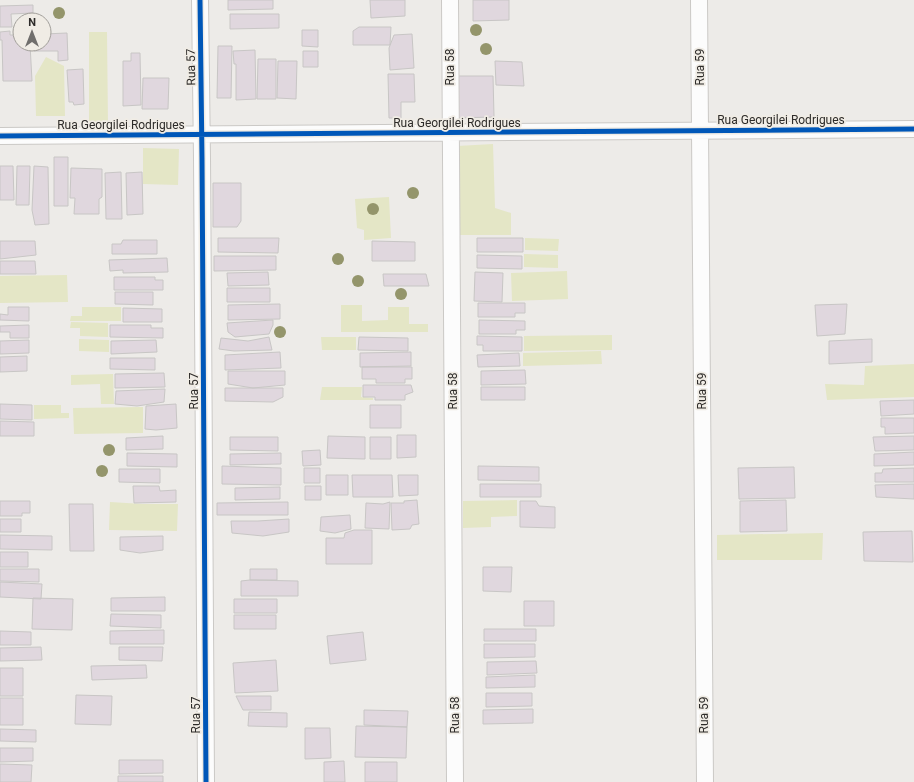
<svg xmlns="http://www.w3.org/2000/svg" width="914" height="782" font-family="Roboto,sans-serif">
<rect width="100%" height="100%" fill="#edebe8"/>
<!-- green -->
<path fill="#e4e6c6" d="M89,32H107L108,125H89Z
M46,57L64,66L65,116H36L35,76Z
M493,144L495,208L511,213V235H456L457,146Z
M143,148L179,149L178,185L143,184Z
M389,197L391,238L364,240V230L357,228L355,199Z
M525,238L559,239L558,251L525,250Z
M524,254L558,255V268L524,267Z
M567,271L568,299L512,301L511,273Z
M67,275L68,302L0,303V276Z
M341,305H362V321L388,320V307H409V324H428V332H341Z
M82,307H121V321H70L71,316H82Z
M71,322L108,323V337L80,336V328H70Z
M612,335V350L524,351V336Z
M321,337H356V350H322Z
M79,339L109,340V352L79,351Z
M601,351L602,364L523,366V353Z
M914,364V397L827,400L825,384L864,385L865,366Z
M113,374L114,404H101L100,384L71,385V375Z
M322,387H362L361,397L373,398V400H320Z
M34,405H61V413H69V418L34,419Z
M143,407V433L74,434L73,408Z
M517,500V516L491,517V527L463,528V501Z
M110,502L143,504H178L177,531L109,530Z
M823,533L822,560H717V535Z"/>
<!-- building -->
<path fill="#e0d7de" stroke="#c8c6c5" d="M228,0H273V9L228,10Z
M370,0H405V16L371,18Z
M473,0H509V20L473,21Z
M33,5V13L11,14L12,27H0V6Z
M230,14H279V28L230,29Z
M359,27H391L390,45H353V31Z
M302,30H318V47L302,46Z
M10,31V35H20V44H30L32,81H3L2,40H0V32Z
M67,33L68,60L58,61V51H34V44H44V34Z
M412,34L414,68L390,70L389,48L394,35Z
M218,46H232L231,98H217Z
M255,50L256,99L236,100V64H234L233,51Z
M303,51H318V67H303Z
M131,53H140L141,105L123,106V61H131Z
M258,59H276V99H257Z
M278,61H297L296,99L277,98Z
M495,61L522,62L524,86L496,85Z
M83,69L84,104L74,105L73,102H69L67,70Z
M388,74H414L415,102H401V118H389Z
M455,76H493L494,117L456,118Z
M143,78H169L168,109H142Z
M54,157H68V206H54Z
M0,166H13L14,200H0Z
M17,166H30L29,205H16Z
M34,166L48,167L49,224L35,225L32,210Z
M71,168L102,169V197L99,199V214H74L75,198H70Z
M121,172L122,219H106L105,173Z
M142,172L143,214L127,215L126,173Z
M213,183H241V221L237,227H213Z
M218,238H279L278,253L218,252Z
M477,238H523V252H477Z
M123,240H157V254H112V244H121Z
M0,241H35L36,255L0,259Z
M372,241L415,242V261H372Z
M477,255L522,256V269L477,268Z
M214,256H276V270L214,271Z
M167,258L168,272L123,273V270L110,271L109,260Z
M0,261H35L36,274H0Z
M268,272L269,285L228,286L227,273Z
M475,272L503,273L502,302L474,301Z
M383,274H426L429,286H384Z
M114,277H155V280H163V290H114Z
M227,288H270V302H227Z
M115,292H153V305L115,304Z
M478,303H525V313H515V317H478Z
M280,304V319L228,320V305Z
M847,304L845,334L817,336L815,305Z
M8,307H29V321L0,320V314L8,315Z
M123,308L162,309V322H123Z
M273,320V325L269,334L235,337L228,332L227,323Z
M479,320L525,321V330H516V334H479Z
M29,325V338H10V332H0V326Z
M110,325H151V328H163V338L110,337Z
M477,336L522,337V351H483V345H477Z
M269,337L272,350L234,351L219,349L221,338L248,341Z
M359,337L408,338V351L358,350Z
M872,339V362L829,364V341Z
M29,340V353L0,354V341Z
M156,340L157,352L111,354V341Z
M280,352L281,368L225,370V355Z
M411,352V366L360,367V353Z
M519,353L520,366L478,367L477,355Z
M27,356V371L0,372V357Z
M110,358H155V370L110,369Z
M362,367H412V379H405V383H376V379H362Z
M525,370L526,384L481,385V371Z
M228,371H285V385L253,388L228,384Z
M164,373L165,387L115,388V374Z
M363,385H411L413,392L405,395V400H375V397H363Z
M481,387H525V400H481Z
M225,388H283V397L273,402L225,401Z
M165,389L164,402L137,406L115,404L116,391Z
M914,400V414L881,416L880,401Z
M0,404L32,405V420L0,419Z
M176,404L177,428L156,430L145,429L146,406Z
M370,405H401V428H370Z
M881,418H914V433L885,434V427H881Z
M0,421L34,422V436H0Z
M397,435H416V457L397,458Z
M163,436V449L126,450V438Z
M328,436L365,437V459L327,458Z
M914,436V450L875,451L873,437Z
M230,437H278V451L230,450Z
M370,437H391V459H370Z
M320,450L321,465L303,466L302,451Z
M914,452V465L874,466V454Z
M127,453L177,454V467L127,466Z
M281,453V464L230,465V454Z
M222,466L281,468V485L222,484Z
M478,466L539,467V481L478,480Z
M794,467L795,498L739,499L738,468Z
M304,468H320V483H304Z
M914,468V482H875V473H882L883,469Z
M119,469H160V483L119,482Z
M326,475H348V495H326Z
M352,475H392L393,497H353Z
M398,475H418V495L399,496Z
M480,484H541V497H480Z
M914,484V499L876,497L875,485Z
M133,486H159L160,491L176,490V502L134,503Z
M305,486H321V500H305Z
M280,487V499L235,500V488Z
M417,500L419,524L412,525L410,529L392,530L391,503H404V501Z
M786,500L787,531L740,532V501Z
M0,501H30V513H22V516H0Z
M520,501H536L539,506L555,507V528L520,527Z
M288,502V515H217V503Z
M390,502L389,529L365,528L366,503L383,504Z
M69,504H93L94,551H70Z
M350,515L351,529L335,533L320,531L321,517Z
M0,519H21V532H0Z
M289,519V532L263,536L232,533L231,521H258Z
M354,530H372V564H326V538H344L345,533Z
M912,531L913,562L864,561L863,532Z
M0,535L52,536V550L0,549Z
M163,536V550L140,553L120,550V537Z
M0,552H28V567H0Z
M483,567H512L511,592L483,591Z
M0,569H39V582L0,581Z
M250,569H277V580H250Z
M250,580L298,581V596H241V581Z
M0,582L42,584L41,599L0,597Z
M165,597V611H111V598Z
M33,598L73,599L72,630L32,629Z
M234,599H277V613H234Z
M524,601H554V626H524Z
M111,614L161,615V628L110,626Z
M234,615H276V629H234Z
M484,629H536V641H484Z
M164,630V644H110V631Z
M0,631L31,632V645H0Z
M363,632L366,660L330,664L327,636Z
M484,644H535V657L484,658Z
M41,647L42,660L0,661V648Z
M119,647H163L162,661L119,660Z
M276,660L278,691L235,693L233,663Z
M536,661L537,673L487,675V662Z
M146,665L147,678L92,680L91,666Z
M0,668H23V696H0Z
M535,675V687L486,688V677Z
M486,693H532V706L486,707Z
M76,695L112,696L111,725L75,724Z
M236,696H271V710H243Z
M0,698H23V725H0Z
M533,709V723L483,724V710Z
M364,710L408,711L407,727L364,725Z
M249,712L287,713V727L248,726Z
M356,726L407,727L406,758L355,757Z
M305,728H330L331,758L305,759Z
M0,729L36,730V742L0,741Z
M0,748H33V761L0,762Z
M119,760H163V773L119,774Z
M344,761L345,782H324V762Z
M365,762H397V782H365Z
M0,764L32,765L31,782H0Z
M118,776H163V782H118Z"/>
<g fill="none" stroke-linecap="round" stroke-linejoin="round">
<!-- street casing -->
<g stroke="#cbc9c6" stroke-width="18">
<path id="street" d="M200,0L202,158L206,782
M450,0L455,782
M699,0L705,782
M0,136L914,129"/>
</g>
<!-- street -->
<use href="#street" stroke="#fcfcfc" stroke-width="16"/>
<!-- cycleway casing -->
<g stroke="#f0ece5" stroke-width="8">
<path id="cycleway" d="M200,0L202,158L206,782
M0,136L914,129"/>
</g>
<!-- cycleway -->
<use href="#cycleway" stroke="#0057b8" stroke-width="5"/>
</g>
<!-- trees -->
<g fill="#94956b">
<circle cx="59" cy="13" r="6"/>
<circle cx="476" cy="30" r="6"/>
<circle cx="486" cy="49" r="6"/>
<circle cx="413" cy="193" r="6"/>
<circle cx="373" cy="209" r="6"/>
<circle cx="338" cy="259" r="6"/>
<circle cx="358" cy="281" r="6"/>
<circle cx="401" cy="294" r="6"/>
<circle cx="280" cy="332" r="6"/>
<circle cx="109" cy="450" r="6"/>
<circle cx="102" cy="471" r="6"/>
</g>
<g text-anchor="middle" dominant-baseline="central" stroke-width="3.5" stroke-linejoin="round" paint-order="stroke">
<!-- street labels -->
<g font-size="12" fill="#2d2b29" stroke="#f0ece5">
<text transform="translate(191 67) rotate(-91)">Rua 57</text>
<text transform="translate(450 67) rotate(-90)">Rua 58</text>
<text transform="translate(700 67) rotate(-90)">Rua 59</text>
<text x="781" y="120">Rua Georgilei Rodrigues</text>
<text x="457" y="123">Rua Georgilei Rodrigues</text>
<text x="121" y="125">Rua Georgilei Rodrigues</text>
<text transform="translate(194 391) rotate(-90)">Rua 57</text>
<text transform="translate(453 391) rotate(-90)">Rua 58</text>
<text transform="translate(702 391) rotate(-90)">Rua 59</text>
<text transform="translate(196 715) rotate(-90)">Rua 57</text>
<text transform="translate(455 715) rotate(-90)">Rua 58</text>
<text transform="translate(704 715) rotate(-90)">Rua 59</text>
</g>
</g>
<!-- north arrow -->
<g transform="translate(32 32)"><circle r="19" fill="#f0ece5" stroke="#a29f9a"/>
<path d="M0-3L7 15L0 10L-7 15Z" fill="#706e6c"/>
<text y="-6" font-size="11" font-weight="bold" text-anchor="middle" fill="#2d2b29">N</text>
</g>
</svg>
